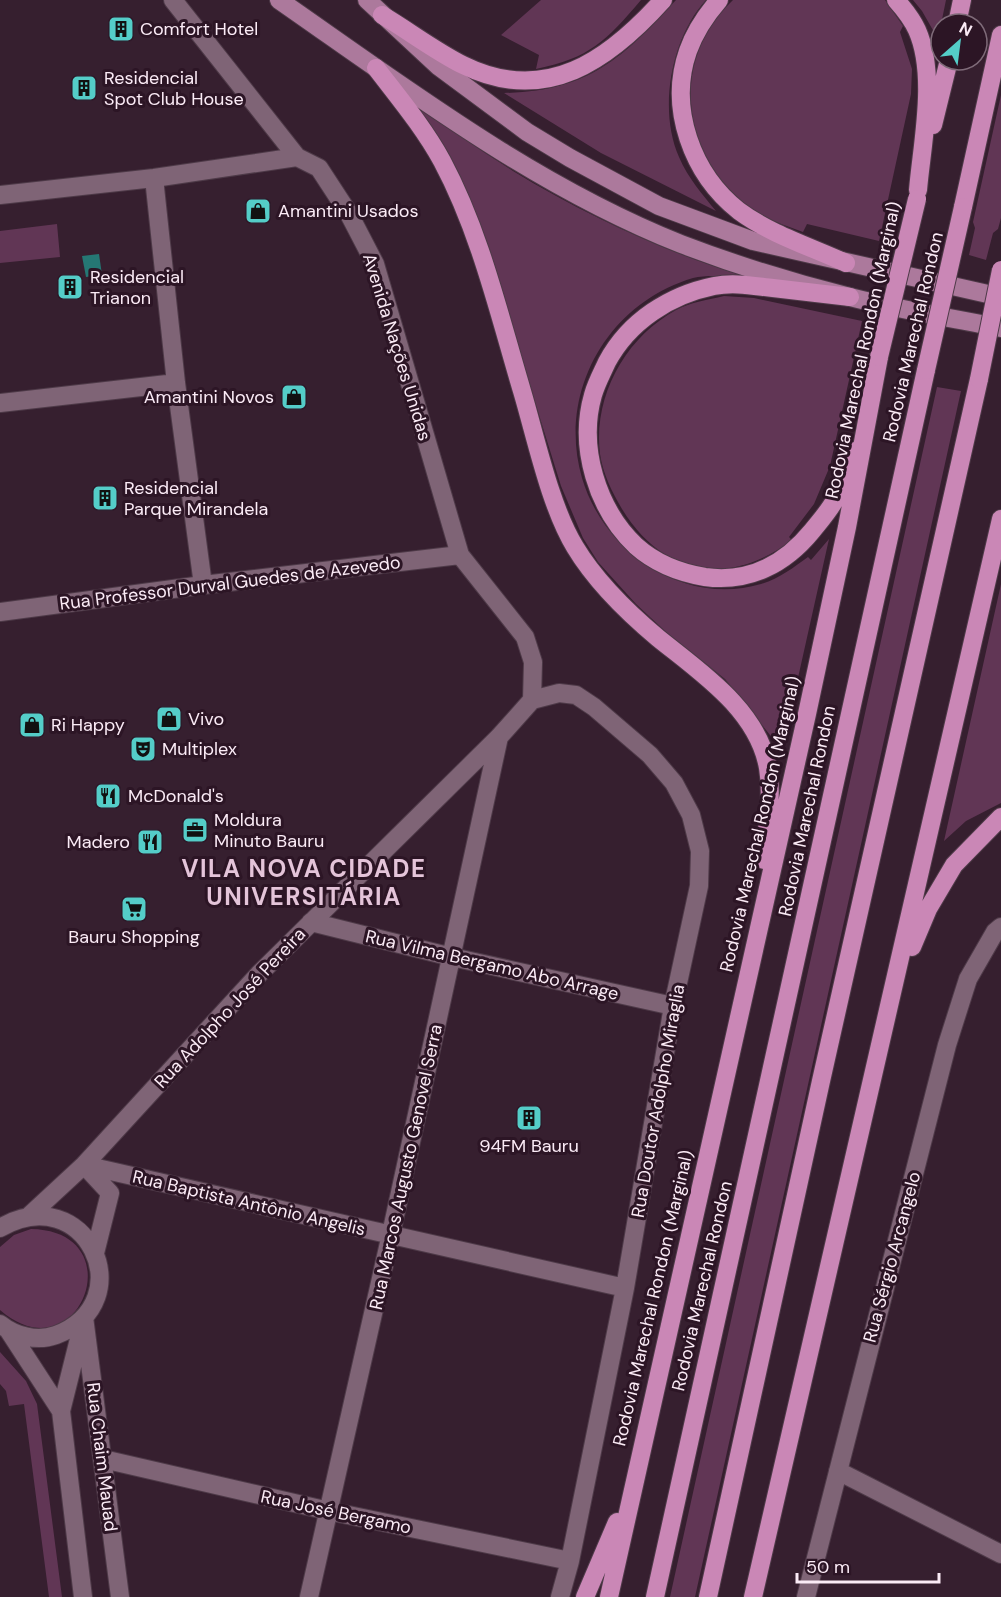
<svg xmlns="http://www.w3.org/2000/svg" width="1001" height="1597" font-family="'DM Sans',sans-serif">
<rect width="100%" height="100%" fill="#361f2f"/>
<!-- green -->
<path fill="#613655" d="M541,0H641C606,41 590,58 536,69L539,55L501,35Z
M676,0H706C671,38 658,110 679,157C688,178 702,194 716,211L601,153L504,93C588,91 622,59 676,0Z
M733,0H885L903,26L900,32L912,69L911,94L879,241L807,224L803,232C782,224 758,217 741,202C680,147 671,58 733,0Z
M913,0H946L938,39L922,11Z
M1001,95V218L998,229L993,233L986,260L969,255L975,228L973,222Z
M414,105C447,127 480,150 513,171C587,216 665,252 747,277C730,277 709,274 693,278C608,303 557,392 582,478C604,553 685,607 761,584C779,579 794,567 808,557L811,560L829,539L781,754L770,735L725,679L666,632L636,604L598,562L583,538L561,486L508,315Z
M57,224L60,257L0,263V231Z
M724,296L754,298L862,321L830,466L814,504L789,537L792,540C729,588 663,576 622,509C612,492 603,474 600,454C593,396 625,338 676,310C691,302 708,300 724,296Z
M937,387L961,391L695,1597H670Z
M1001,584V803L966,821L944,841Z
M31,1229C135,1231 79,1378 0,1310V1247L14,1235Z
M0,1352L26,1381L37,1404L62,1597H49L24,1404L9,1406L6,1391L0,1384Z"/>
<!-- water -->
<path fill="#257774" d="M99,254L102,275L86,277L82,256Z"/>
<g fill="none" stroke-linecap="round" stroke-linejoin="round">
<!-- minor casing -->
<g stroke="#4e3a48" stroke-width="20">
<path id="minor" d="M173,0L297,157L319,168L349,214L375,264L460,555L525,637L533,662L532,700
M154,178L176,383L203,585
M0,195L154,178L297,157
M0,403L176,383
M0,612L203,585L460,555
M532,700L559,693L576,695L594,707L650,755L674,783L691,815L700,851L699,886L673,1006L625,1288L570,1561L560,1597
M311,922L452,957L673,1006
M84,1165L625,1288
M84,1165L110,1193L95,1253
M30,1215L84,1165L259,974L499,737L532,700
M0,1228C85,1178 144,1301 56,1335C37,1342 15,1336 0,1324
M84,1317L120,1597
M9,1331L61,1411L82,1327
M61,1411L83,1597
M103,1459L329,1511L570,1561
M838,1471L1001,1554
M309,1597L391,1234L499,737
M806,1597L947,1045L968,979L995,932L1001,927"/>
</g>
<!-- major casing -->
<g stroke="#4e3a48" stroke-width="20">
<path id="major" d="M279,0C407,89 535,186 681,244C736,265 793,283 850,297C900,310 951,318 1001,328
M367,0L438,66L527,132L570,158L659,206L753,241L1001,297"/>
</g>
<!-- highway casing -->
<g stroke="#4e3a48" stroke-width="20">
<path id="highway" d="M719,0C706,15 695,31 688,51C668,108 692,174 739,211C770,234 811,247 846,263
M896,0C904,9 912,19 917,30C937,75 922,143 918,190
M382,15C409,31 435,51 463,65C546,106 609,60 663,0
M957,24L962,0
M376,68C399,98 424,128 442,161C480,232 499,314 522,391C536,438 550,506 575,547C596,582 627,612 658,638C700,672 758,710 768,768C773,798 766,831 764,860
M933,125L949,60
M963,207L1001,35
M850,297C824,294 799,291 773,288C754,286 734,282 714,286C670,295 629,321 607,362C602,373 596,384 593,395C578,447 597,509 636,546C655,563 681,573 705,577C749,583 785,564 812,531C820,521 830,510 836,498C843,484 847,466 852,451
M912,947L928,909L954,865L1001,817
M585,1597L617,1522
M609,1597L807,714L847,527L879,357
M655,1597L926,370
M708,1597L821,1081L979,379
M753,1597L1001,519"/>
</g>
<!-- minor -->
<use href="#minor" stroke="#7f6476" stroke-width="18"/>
<!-- major -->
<use href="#major" stroke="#ac799c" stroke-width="18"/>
<!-- highway -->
<use href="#highway" stroke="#ca87b6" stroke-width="18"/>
<!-- highway-bridge casing -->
<g stroke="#4e3a48" stroke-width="20" stroke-linecap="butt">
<path id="highway-bridge" d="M879,357L917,199
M926,370L963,207
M979,379L1001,270"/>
</g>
<!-- highway-bridge -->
<use href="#highway-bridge" stroke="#ca87b6" stroke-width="18"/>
</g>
<!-- icons -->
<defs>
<g id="building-square" transform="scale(1.35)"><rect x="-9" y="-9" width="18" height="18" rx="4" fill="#54cdc8" stroke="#2c1525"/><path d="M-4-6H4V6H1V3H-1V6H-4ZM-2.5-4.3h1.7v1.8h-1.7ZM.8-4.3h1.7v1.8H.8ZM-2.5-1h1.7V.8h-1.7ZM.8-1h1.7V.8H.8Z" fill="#111"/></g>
<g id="shop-square" transform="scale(1.35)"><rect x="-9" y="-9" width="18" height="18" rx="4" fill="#54cdc8" stroke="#2c1525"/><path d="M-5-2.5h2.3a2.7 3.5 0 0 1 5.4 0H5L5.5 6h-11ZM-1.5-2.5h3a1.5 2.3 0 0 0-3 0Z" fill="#111"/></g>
<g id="theatre-square" transform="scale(1.35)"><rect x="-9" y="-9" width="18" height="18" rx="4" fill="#54cdc8" stroke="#2c1525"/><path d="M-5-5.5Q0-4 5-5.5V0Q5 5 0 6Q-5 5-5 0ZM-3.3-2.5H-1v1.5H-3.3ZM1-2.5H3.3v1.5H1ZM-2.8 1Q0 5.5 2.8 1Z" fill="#111"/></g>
<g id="restaurant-square" transform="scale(1.35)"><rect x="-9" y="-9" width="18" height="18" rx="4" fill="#54cdc8" stroke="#2c1525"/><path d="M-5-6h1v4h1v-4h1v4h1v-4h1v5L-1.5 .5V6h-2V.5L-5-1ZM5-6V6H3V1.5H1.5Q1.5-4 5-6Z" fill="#111"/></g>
<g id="office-square" transform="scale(1.35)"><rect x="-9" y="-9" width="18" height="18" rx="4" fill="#54cdc8" stroke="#2c1525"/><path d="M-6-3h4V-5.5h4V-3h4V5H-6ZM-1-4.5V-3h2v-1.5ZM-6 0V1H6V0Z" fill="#111"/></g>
<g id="supermarket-square" transform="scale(1.35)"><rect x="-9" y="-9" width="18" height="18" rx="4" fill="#54cdc8" stroke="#2c1525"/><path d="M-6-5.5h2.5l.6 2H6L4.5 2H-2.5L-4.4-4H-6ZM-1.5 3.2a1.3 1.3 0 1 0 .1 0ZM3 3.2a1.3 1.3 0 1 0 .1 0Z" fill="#111"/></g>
</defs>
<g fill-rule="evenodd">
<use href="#building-square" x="121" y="29"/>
<use href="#building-square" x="84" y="88"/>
<use href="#shop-square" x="258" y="211"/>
<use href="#building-square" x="70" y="287"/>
<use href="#shop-square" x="294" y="397"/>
<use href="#building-square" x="105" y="498"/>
<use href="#shop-square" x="169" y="719"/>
<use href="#shop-square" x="32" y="725"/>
<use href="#theatre-square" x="143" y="749"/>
<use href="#restaurant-square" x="108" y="796"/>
<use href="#office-square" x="195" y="830"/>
<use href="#restaurant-square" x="150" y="842"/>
<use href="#supermarket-square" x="134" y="909"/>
<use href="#building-square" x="529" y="1118"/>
</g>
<g text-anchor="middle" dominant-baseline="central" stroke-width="6" stroke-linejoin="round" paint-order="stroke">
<!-- poi labels -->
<g font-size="18" fill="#fbebf6" stroke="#2c1525" text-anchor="start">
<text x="140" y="29">Comfort Hotel</text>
<text x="104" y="78">Residencial<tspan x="104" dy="21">Spot Club House</tspan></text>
<text x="278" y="211">Amantini Usados</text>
<text x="90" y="277">Residencial<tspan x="90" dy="21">Trianon</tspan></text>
<text x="274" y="397" text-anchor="end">Amantini Novos</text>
<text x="124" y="488">Residencial<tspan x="124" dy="21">Parque Mirandela</tspan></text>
<text x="188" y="719">Vivo</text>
<text x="51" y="725">Ri Happy</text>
<text x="162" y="749">Multiplex</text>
<text x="128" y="796">McDonald's</text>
<text x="214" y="820">Moldura<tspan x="214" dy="21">Minuto Bauru</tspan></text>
<text x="130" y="842" text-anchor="end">Madero</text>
<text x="134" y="937" text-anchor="middle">Bauru Shopping</text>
<text x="529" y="1146" text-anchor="middle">94FM Bauru</text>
</g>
<!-- street labels -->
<g font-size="18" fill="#fbebf6" stroke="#2c1525">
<text transform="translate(913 337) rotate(-77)">Rodovia Marechal Rondon</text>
<text transform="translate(397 347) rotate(73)">Avenida Nações Unidas</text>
<text transform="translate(863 350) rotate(-78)">Rodovia Marechal Rondon (Marginal)</text>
<text transform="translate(230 583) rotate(-7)">Rua Professor Durval Guedes de Azevedo</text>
<text transform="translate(807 811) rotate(-78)">Rodovia Marechal Rondon</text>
<text transform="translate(760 824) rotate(-77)">Rodovia Marechal Rondon (Marginal)</text>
<text transform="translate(492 965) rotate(13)">Rua Vilma Bergamo Abo Arrage</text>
<text transform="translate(230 1008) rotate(-47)">Rua Adolpho José Pereira</text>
<text transform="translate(658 1101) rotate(-80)">Rua Doutor Adolpho Miraglia</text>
<text transform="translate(406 1167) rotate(-78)">Rua Marcos Augusto Genovel Serra</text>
<text transform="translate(249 1203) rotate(13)">Rua Baptista Antônio Angelis</text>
<text transform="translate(892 1257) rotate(-75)">Rua Sérgio Arcangelo</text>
<text transform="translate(702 1286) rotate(-77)">Rodovia Marechal Rondon</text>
<text transform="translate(653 1298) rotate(-77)">Rodovia Marechal Rondon (Marginal)</text>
<text transform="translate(102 1457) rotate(83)">Rua Chaim Mauad</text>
<text transform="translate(336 1512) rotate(12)">Rua José Bergamo</text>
</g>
<!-- district labels -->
<g font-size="24" font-weight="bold" letter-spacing="1.5" fill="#e4c4d9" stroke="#2c1525">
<text x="304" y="868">VILA NOVA CIDADE<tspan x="304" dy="28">UNIVERSITÁRIA</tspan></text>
</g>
</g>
<!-- north arrow -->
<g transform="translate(959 42) rotate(28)"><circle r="28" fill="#2c1525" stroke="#7f6b79" stroke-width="1.5"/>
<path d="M0-4.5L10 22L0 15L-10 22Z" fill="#54cdc8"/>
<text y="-9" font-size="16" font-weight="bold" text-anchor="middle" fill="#fbebf6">N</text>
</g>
<!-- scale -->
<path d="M797 1573v9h142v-9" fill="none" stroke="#fbebf6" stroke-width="3"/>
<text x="806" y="1573" font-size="18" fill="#fbebf6" stroke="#2c1525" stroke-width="4.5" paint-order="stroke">50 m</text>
</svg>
